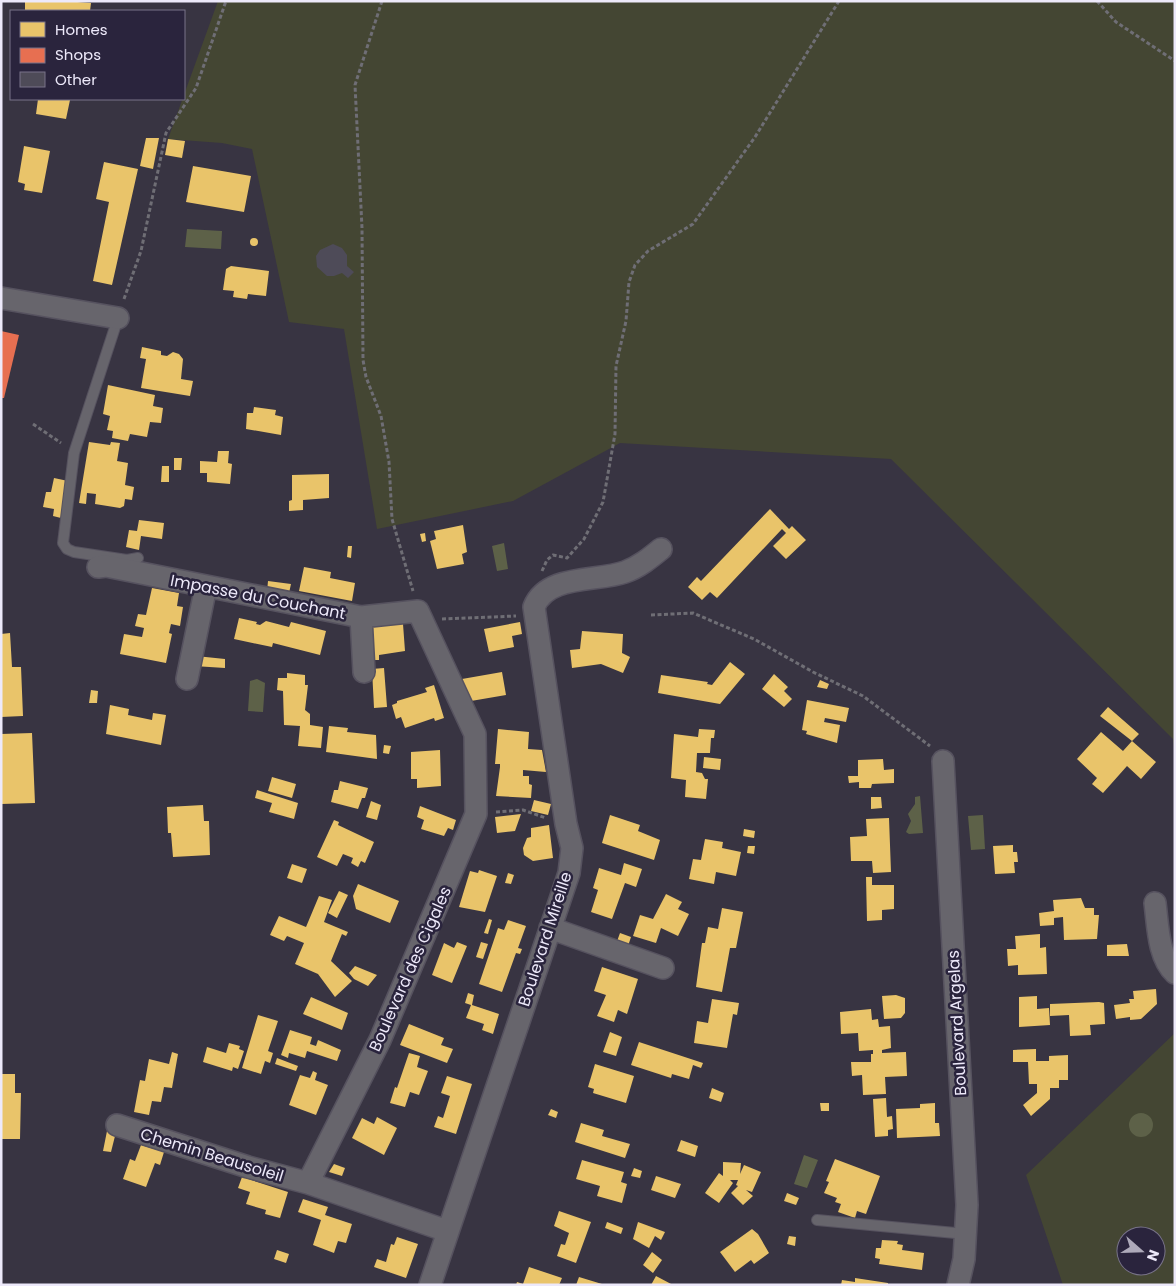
<svg xmlns="http://www.w3.org/2000/svg" width="1176" height="1286" font-family="Poppins,sans-serif">
<rect width="100%" height="100%" fill="#383442"/>
<!-- green -->
<path fill="#444633" fill-rule="evenodd" d="M218,1H1175V755L1173,739L891,459L620,443L513,501L377,529L344,329L289,322L252,149L222,143L168,139Z
M1175,1033V1285H1063L1026,1175ZM1126,1236H1156V1266H1126Z"/>
<!-- water -->
<path fill="#5d6148" d="M187,229L222,231L221,249L185,247Z
M504,543L508,569L497,571L492,546Z
M257,679L265,683L263,712L248,711L250,681Z
M920,796L923,833L909,834L906,832L911,821L908,814L915,804V797Z
M983,815L985,849L971,850L968,816Z
M1129 1125a12 12 0 1 1 24 0a12 12 0 1 1-24 0Z
M804,1155L818,1160L807,1188L794,1184Z"/>
<!-- homes -->
<path fill="#e9c46a" d="M25,1H64L91,3L90,11H25Z
M38,99L70,100L66,119L36,114Z
M146,138H159L153,169L140,166Z
M168,139L185,141L182,158L165,155Z
M24,146L50,151L42,193L24,190L25,184L18,182Z
M104,162L138,169L112,285L93,281L109,202L96,199Z
M193,166L251,176L244,212L186,202Z
M250 242a4 4 0 1 1 8 0a4 4 0 1 1-8 0Z
M231,266L269,271L266,296L248,294L247,299L233,297L234,291L223,290L226,269Z
M142,347L161,351V355L167,356L173,352L179,354L183,359L181,379L193,381L190,396L141,388L146,359L140,358Z
M108,385L155,395L153,406L163,408L161,423L150,422L147,437L130,434L128,441L112,438L113,431L107,430L110,416L103,414Z
M254,407L276,410L275,415L283,417L281,435L246,429L247,413H253Z
M89,442L110,445L111,442L120,443L117,461L128,463L125,485L134,487L132,500L125,499L124,506L120,508L95,504L96,494L87,493L86,504L79,503Z
M218,451H229L228,463L232,464L230,484L207,482V473H200V461L217,462Z
M174,458H182L181,470H174Z
M162,466H169V482H161Z
M329,474V498L303,500V510L289,511V501L292,500V475Z
M54,478L68,481L61,518L53,516L54,509L43,507L46,492H51Z
M770,509L789,529L792,526L806,540L786,559L773,546L786,533L782,529L717,598L710,592L702,600L688,587L697,577L701,581Z
M139,520L164,523L162,539L141,536L139,550L126,547L129,530L137,531Z
M463,525L467,552L462,554L464,564L437,569L430,541L436,539L434,531Z
M425,533L426,541L422,542L420,534Z
M348,546H352L351,558L347,557Z
M304,567L331,572L330,578L355,583L352,601L299,591Z
M268,581L291,584L289,593L273,589L267,592Z
M152,588L179,593L177,606L183,607L180,626L171,624L169,633L172,634L166,663L120,654L124,634L142,637L144,628L135,626L138,614L146,615Z
M239,618L257,622L256,624L260,625L266,621L289,627L291,622L326,631L320,655L273,643L272,647L234,639Z
M520,622L522,634L512,636L514,647L489,652L484,629Z
M403,624L405,651L379,655V660H371L369,626Z
M582,631L623,634L622,653L630,657L623,673L601,664L572,668L570,650L580,649Z
M10,633L12,667H21L23,716L1,717V634Z
M196,656L225,659V668L194,666Z
M730,662L745,674L720,704L658,693L661,675L708,682L707,684L712,685Z
M384,668L387,707L374,708L372,669Z
M502,672L506,695L471,701L462,679Z
M287,673L305,675V685H308L305,710L310,714V725L323,727L321,748L298,746L300,726L284,725L283,691L277,690L278,678H287Z
M774,674L788,687L784,691L792,699L784,707L762,689Z
M820,680L829,684L827,689L817,687Z
M434,685L444,718L435,721L434,718L405,728L401,717L396,719L392,705L397,703V701L427,692L425,688Z
M91,690L98,691L97,703H89Z
M807,700L849,708L846,722L825,718L824,722L840,725L837,743L806,734L807,731L802,730Z
M110,705L129,709L128,715L152,720L153,713L166,715L161,745L106,734Z
M1108,707L1139,734L1132,741L1100,716Z
M329,726L348,728L347,732L376,735L377,759L326,752Z
M498,729L529,732L528,749L542,750L546,772L523,770V776H529V784L532,785L531,798L496,796L500,767V764H495Z
M699,729L715,730L714,738H711L710,753H697L696,772L702,773L705,779H708L706,799L685,797L686,780L671,778L674,734L698,737Z
M1101,732L1123,751L1132,741L1156,762L1141,779L1127,766L1103,793L1092,784L1097,778L1077,759Z
M32,733L35,803L1,804V734Z
M384,745L391,746L389,754L383,753Z
M440,750L441,786L417,788V779H411V752Z
M704,757L721,759L720,770L703,768Z
M883,759L884,770L894,769V783L872,784L871,788H859V782L849,783L848,776H858V760Z
M272,777L296,784L292,798L268,791Z
M340,781L368,788L365,798H362L358,809L331,802L334,790H338Z
M257,790L298,803L294,819L269,812L272,803L255,798Z
M871,797H881L882,808L871,809Z
M534,800L551,804L548,815L531,811Z
M371,801L381,805L377,820L366,817Z
M203,805L204,821H209L210,855L173,857L171,833H168L167,807Z
M420,806L456,820L453,830L448,828L444,836L421,829L424,820L417,817Z
M521,814L515,831L497,833L495,817Z
M610,815L640,825L638,831L660,840L654,860L602,843Z
M889,818L891,872L873,873L872,861H851L850,837L867,836L866,819Z
M334,820L339,822L338,825L374,842L365,863L361,861L358,867L351,863L353,858L343,854L337,866L317,857Z
M549,825L553,858L533,861L524,855L523,848L527,838L531,837V828Z
M744,829L755,831L754,838L743,836Z
M705,839L723,842L722,848L741,852L736,876L716,872L714,884L689,879L693,859L701,860Z
M1013,845V852H1017L1018,862H1014L1015,873L995,874L993,846Z
M748,846H755L754,854L747,853Z
M624,863L642,869L636,887L625,883L612,919L591,912L598,890L593,888L599,868L621,875Z
M292,864L307,869L302,883L287,878Z
M479,870L497,876L485,912L459,907L470,871L478,873Z
M508,873L514,875L511,884L505,883Z
M866,877H872V885H894V909L882,910V920L867,921Z
M358,884L399,901L390,923L356,909L353,896Z
M339,891L348,895L337,918L328,913Z
M666,894L682,902L678,909L689,914L678,936L661,928L656,943L633,936L640,915L653,919Z
M319,896L332,900L324,922L348,932L346,936L342,934L331,961L352,981L335,997L318,974L295,964L304,943L287,936L284,941L270,935L279,916L306,927Z
M1081,898L1085,908H1094V915H1099L1097,939L1064,940L1063,917L1054,918V925L1040,926L1039,913L1054,911L1053,900Z
M722,908L743,912L736,948H730L722,992L696,987L702,943H705L708,927L718,929Z
M489,919L492,920L488,934L484,933Z
M508,920L526,926L518,948L522,949L520,954L516,953L502,992L479,984L498,928L504,930Z
M620,933L631,937L627,949L616,944Z
M1040,934V948L1046,947L1047,974L1018,975V965L1008,966L1007,949H1016L1015,936Z
M457,942L467,946L452,983L432,975L444,943L454,948Z
M481,942L488,944L483,959L476,957Z
M1127,944L1129,956H1107V945Z
M355,966L377,975L368,986L354,979L349,973Z
M602,967L638,979L627,1014L618,1010L614,1022L597,1016L606,995L594,991Z
M1156,989L1157,1004L1141,1019L1130,1020V1017L1116,1019L1114,1005L1130,1003L1129,999H1134L1133,991Z
M468,993L474,995L472,1005L499,1014L493,1034L482,1030L484,1024L466,1018L471,1005L465,1003Z
M896,995L905,998V1013L901,1018L884,1019L882,996Z
M1037,996V1009L1049,1008L1050,1025L1019,1027V997Z
M311,997L348,1013L342,1030L303,1014Z
M712,999L739,1003L737,1015L733,1014L727,1048L694,1043L697,1021L708,1023Z
M1099,1002L1104,1003L1105,1024L1090,1025L1091,1035L1070,1036L1069,1015L1050,1016V1004Z
M871,1009L872,1020L878,1019L879,1027L890,1026L891,1048L882,1050V1053L906,1052L907,1076L885,1077L886,1094L863,1095L862,1075L852,1076L851,1062H871V1054H873V1050L859,1051L858,1033L841,1034L840,1012Z
M258,1015L278,1021L268,1051L273,1053L270,1063L265,1061L261,1074L242,1068Z
M409,1024L444,1038L441,1045L453,1049L447,1063L400,1045Z
M290,1030L312,1037L310,1044L316,1046L318,1040L341,1050L337,1061L307,1051L305,1058L289,1053L288,1058L281,1055Z
M610,1032L622,1037L616,1056L603,1052Z
M639,1042L703,1063L701,1068L693,1065L689,1079L672,1074L671,1078L631,1065Z
M229,1043L240,1046L239,1049L244,1051L238,1069L233,1067L232,1071L203,1062L207,1047L226,1053Z
M1036,1049V1061H1049V1056L1068,1055V1080H1059V1088H1050V1099L1031,1116L1023,1105L1037,1093V1084H1029L1028,1062H1013V1050Z
M172,1052L178,1054L172,1088L164,1087L161,1102L152,1101L149,1115L134,1112L140,1080L145,1081L149,1059L169,1064Z
M409,1053L420,1056L417,1067L428,1071L419,1095L410,1092L405,1107L390,1103L395,1087L397,1088Z
M277,1058L298,1066L296,1071L275,1064Z
M595,1064L634,1076L626,1103L593,1093L594,1089L588,1087Z
M313,1071L317,1073L315,1080L328,1085L316,1115L289,1105L300,1075L310,1078Z
M1,1074H15V1093H21L20,1139H1Z
M447,1076L472,1084L456,1134L434,1127L438,1116L443,1118L450,1096L441,1093Z
M712,1088L724,1093L721,1102L709,1098Z
M886,1098L887,1117L892,1116L893,1129L888,1130V1136L875,1137L873,1099Z
M820,1103H829V1111H821Z
M935,1103V1123H939L940,1136L897,1138L896,1109L920,1108V1104Z
M551,1109L558,1112L556,1118L548,1115Z
M377,1117L397,1128L384,1155L352,1138L362,1118L374,1124Z
M581,1123L604,1130L602,1136L630,1144L625,1158L575,1142Z
M107,1131L116,1132L111,1152L103,1151Z
M681,1140L698,1146L695,1157L677,1151Z
M141,1145L164,1152L160,1165L155,1163L146,1187L123,1179L130,1159L135,1161Z
M835,1159L880,1176L866,1214L857,1211L855,1218L838,1212L841,1204L835,1202L837,1198L824,1193L829,1182L826,1181Z
M582,1160L624,1172L621,1182L627,1184L622,1203L597,1196L600,1186L576,1179Z
M723,1162L741,1163L740,1174L744,1165L761,1172L752,1192L746,1190L753,1196L743,1205L731,1193L738,1186L736,1185L738,1180H730L733,1183L719,1203L705,1193L719,1173L723,1176Z
M334,1164L345,1168L342,1176L329,1172Z
M634,1168L642,1171L640,1178L631,1176Z
M656,1176L681,1184L675,1198L651,1190Z
M242,1177L288,1192L280,1218L265,1214L266,1210L246,1204L250,1192L238,1188Z
M787,1193L799,1198L796,1205L784,1201Z
M303,1199L328,1207L325,1215L352,1224L346,1243L338,1241L334,1253L313,1245L321,1220L298,1212Z
M559,1211L591,1222L576,1263L557,1256L561,1244L565,1245L569,1233L554,1226Z
M607,1222L623,1228L621,1234L605,1228Z
M638,1222L665,1232L661,1240L655,1236L649,1248L633,1239Z
M752,1229L758,1234L769,1253L754,1264L751,1260L735,1272L720,1252Z
M789,1236L796,1237L795,1246L787,1244Z
M397,1237L418,1244L406,1278L374,1267L377,1259L386,1262L391,1244L394,1245Z
M882,1240L898,1241L897,1244L903,1245L902,1250L924,1253L922,1270L879,1264L880,1259L875,1258L876,1248H881Z
M277,1250L289,1254L286,1263L274,1259Z
M652,1252L662,1260L653,1273L643,1265Z
M529,1267L562,1278L559,1285H516L517,1282L523,1284Z
M656,1276L673,1285H651Z
M579,1277L602,1284V1285H576Z
M855,1278L888,1283V1285H841L842,1280L855,1282Z"/>
<!-- shops -->
<path fill="#e76f51" d="M1,331L19,335L4,398H1Z"/>
<!-- building -->
<path fill="#4e4b58" d="M333,244L342,248L347,255V266L354,272L348,278L342,273L334,276H327L317,267L316,256L320,250Z"/>
<g fill="none" stroke-linecap="round" stroke-linejoin="round">
<!-- service casing -->
<g stroke="#56525f" stroke-width="12">
<path id="service" d="M118,318L74,453L63,543L67,549L74,552L127,560L138,558
M817,1220L966,1234"/>
</g>
<!-- minor casing -->
<g stroke="#56525f" stroke-width="24">
<path id="minor" d="M1,298L118,318
M98,567L106,566L361,617L418,611L475,734L476,814L380,1040L308,1183L447,1231
M361,617L364,672
M187,679L206,586
M943,761L967,1205L964,1259L958,1285
M1155,903C1158,926 1158,957 1175,973
M550,928L663,968
M117,1125L248,1167L308,1183
M430,1285L569,873L572,848L566,824L534,607C547,574 597,582 625,572C639,567 650,558 661,549"/>
</g>
<!-- path -->
<path stroke="#6f6e75" stroke-width="3" stroke-dasharray="4 2.5" stroke-linecap="butt" d="M382,1L355,85L362,228L363,360L366,377L381,416L389,462L392,519L413,591
M1097,1L1116,22L1175,61
M124,299L141,251L166,133L196,88L226,1
M33,424L61,443
M542,571L547,560L553,555L567,558L584,539L603,502L615,434L616,366L626,321L629,282L635,265L648,251L693,224L755,137L839,1
M651,615L693,613L754,639L813,672L863,696L930,746
M442,619L516,616
M496,812L523,810L546,818"/>
<!-- service -->
<use href="#service" stroke="#67656c" stroke-width="10"/>
<!-- minor -->
<use href="#minor" stroke="#67656c" stroke-width="21"/>
</g>
<g text-anchor="middle" dominant-baseline="central" stroke-width="5" stroke-linejoin="round" paint-order="stroke">
<!-- street labels -->
<g font-size="16" fill="#ede9fa" stroke="#2a243d">
<text transform="translate(258 597) rotate(11)">Impasse du Couchant</text>
<text transform="translate(545 939) rotate(-72)">Boulevard Mireille</text>
<text transform="translate(410 969) rotate(-66)">Boulevard des Cigales</text>
<text transform="translate(957 1023) rotate(-93)">Boulevard Argelas</text>
<text transform="translate(212 1155) rotate(17)">Chemin Beausoleil</text>
</g>
</g>
<!-- border -->
<rect width="1176" height="1286" fill="none" stroke="#ede9fa" stroke-width="5"/>
<!-- legend -->
<rect x="10" y="10" width="175" height="90" fill="#2a243d" stroke="#787389"/>
<rect x="20" y="22" width="25" height="15" fill="#e9c46a" stroke="#787389"/>
<text x="55" y="35" font-size="15" fill="#ede9fa">Homes</text>
<rect x="20" y="48" width="25" height="15" fill="#e76f51" stroke="#787389"/>
<text x="55" y="60" font-size="15" fill="#ede9fa">Shops</text>
<rect x="20" y="72" width="25" height="15" fill="#4e4b58" stroke="#787389"/>
<text x="55" y="85" font-size="15" fill="#ede9fa">Other</text>
<!-- north arrow -->
<g transform="translate(1141 1251) rotate(110)"><circle r="24" fill="#2a243d" stroke="#787389"/>
<path d="M0-4L9 19L0 12L-9 19Z" fill="#aeaaba"/>
<text y="-8" font-size="14" font-weight="bold" text-anchor="middle" fill="#ede9fa">N</text>
</g>
</svg>
